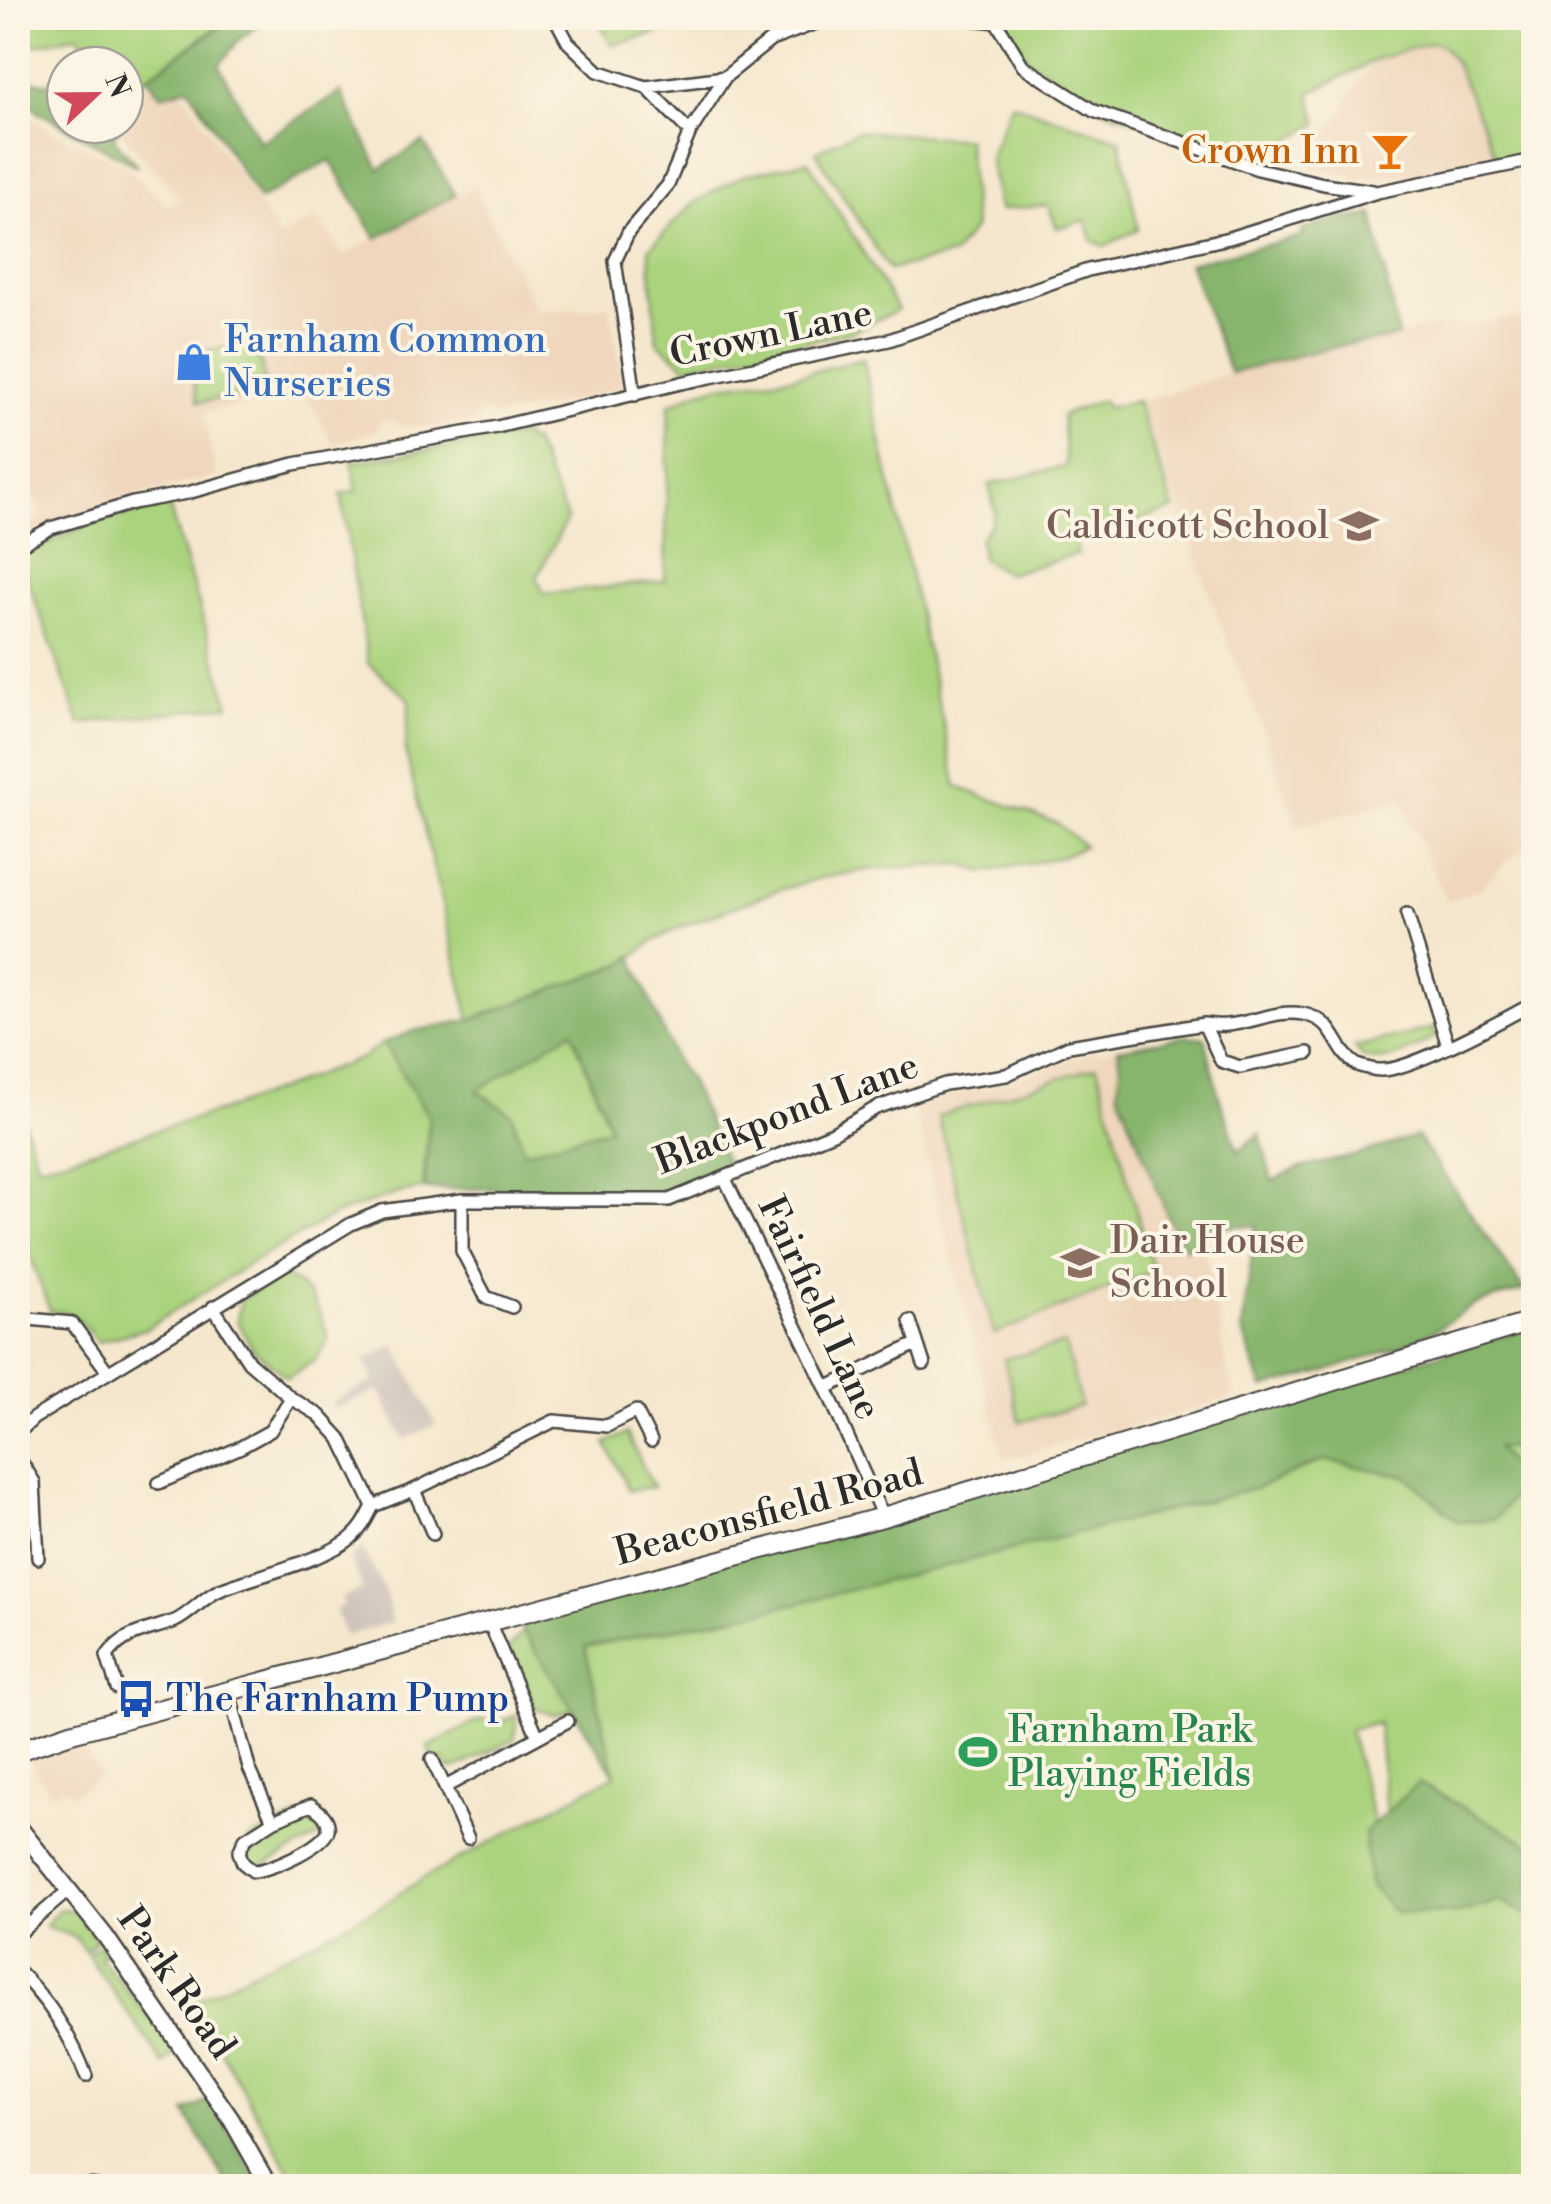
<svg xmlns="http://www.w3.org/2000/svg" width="1551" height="2204" font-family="'Libre Bodoni',serif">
<rect width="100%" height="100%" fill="#fcf5e5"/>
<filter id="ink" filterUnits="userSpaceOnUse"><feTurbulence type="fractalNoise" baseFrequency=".01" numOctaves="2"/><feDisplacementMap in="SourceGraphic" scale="20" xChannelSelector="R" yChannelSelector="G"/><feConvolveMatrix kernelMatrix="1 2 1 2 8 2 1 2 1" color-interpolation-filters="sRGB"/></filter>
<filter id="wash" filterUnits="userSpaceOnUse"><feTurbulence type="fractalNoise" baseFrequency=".0048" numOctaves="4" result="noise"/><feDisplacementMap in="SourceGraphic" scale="40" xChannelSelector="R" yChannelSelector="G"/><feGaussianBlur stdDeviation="2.25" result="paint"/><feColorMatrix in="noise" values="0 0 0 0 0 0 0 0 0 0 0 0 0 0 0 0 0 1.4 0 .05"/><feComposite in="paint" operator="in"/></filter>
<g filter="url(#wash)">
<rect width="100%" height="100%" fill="#f5e7cd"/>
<!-- built -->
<path fill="#efd6bc" d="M1432,42L1443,46L1456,64L1497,159L1456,166L1449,171L1417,175L1356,178L1354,176L1312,169L1310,156L1338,117L1359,80L1380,58Z
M169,71L279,237L318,218L343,255L474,187L537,311L576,308L578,311L609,305L623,387L566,403L495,417L489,412L478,414L475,421L442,427H401L394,419L380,421L375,432L334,444L300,385L272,392L273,398L204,413L216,476L116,499L28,535L26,530L41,518L22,462L18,464V110L45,128L126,166L168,207L181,199L121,133L137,100L135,95L145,90Z
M1533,316V844L1508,860L1479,889L1447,902L1401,800L1294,827L1292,819L1296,817L1291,805L1289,806L1259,719L1230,649L1140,402L1230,373L1276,363L1327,348L1346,344L1377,343L1422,329Z
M1118,1049L1121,1065L1118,1091L1169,1222L1185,1247L1195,1243L1198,1246L1202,1245L1218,1296L1213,1298L1223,1337L1220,1339L1234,1397L1099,1436L1061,1443L1004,1461L912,1101L995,1085L1091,1052Z
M78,1741L101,1776L71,1796L64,1787L51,1795L28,1759Z"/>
<!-- industrial -->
<path fill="#cdc2b9" d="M395,1345L436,1424L404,1440L379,1390L335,1409L331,1402L374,1381L365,1360Z
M362,1548L385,1591L392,1622L345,1636L335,1609L344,1605L341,1598L363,1589L350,1559Z"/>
<!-- green -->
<path fill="#abd37e" stroke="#6b7f54" stroke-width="2.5" d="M18,18H229L126,92L125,65H103L78,35L18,49Z
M597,18H715L612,45Z
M1002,18H1533V151L1497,159L1456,64L1443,46L1432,42L1380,58L1310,93L1318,124L1258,157L1102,109L1028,60Z
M1011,103L1120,140L1138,229L1105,246L1092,241L1086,220L1057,228L1048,205L999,210L989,158Z
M857,131L967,139L974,228L953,255L889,270L816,152Z
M808,161L898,310L851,332L686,367L657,342L649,249L692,204L742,176Z
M254,344L258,358L260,359L267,392L198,402L191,367L199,365L196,352Z
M863,359L957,787L1057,823L1084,846L1060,857L985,872L959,864L872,869L820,878L773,892L678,928L652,942L625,963L470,1020L405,749L410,700L368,663L341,494L357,491L352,462L523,435L527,442L533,441L567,519L537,577L544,594L665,581L669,405L694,393L721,385L791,377Z
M1103,400L1106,408L1137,401L1174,509L1075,540L1078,554L1008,574L982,559L980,539L992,522L995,512L989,485L1066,466L1062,415Z
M169,506L229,705L80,724L19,556L102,519Z
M1434,1028L1437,1035C1415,1050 1391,1064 1364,1058L1355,1047Z
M572,1030L610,1129L524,1152L476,1091Z
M383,1043L429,1117L423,1189L402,1192L339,1213L262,1256L145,1329L97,1342C84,1326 74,1309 50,1311L18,1222V1106L38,1165L68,1158L233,1107L362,1058Z
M1097,1066L1153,1271L994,1334L938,1116Z
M279,1277C309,1279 320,1314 329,1339L317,1358L287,1378L252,1348L237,1320L241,1299Z
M1533,1340V1846L1419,1783L1386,1813L1378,1722L1349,1730L1391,1887L1458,1913L1499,1901L1527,1914H1533V2186H298L193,2002L376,1909L424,1878L615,1775L573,1709L553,1715L536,1709L509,1648L523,1632L517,1622Z
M1065,1344L1081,1406L1020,1422L1004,1359Z
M627,1433L653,1487L629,1490L606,1443Z
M517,1715L514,1740L458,1767L452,1769L447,1767L443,1759L436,1763L428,1747L479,1720H505Z
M307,1813C317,1814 322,1820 324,1830L319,1837L262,1866C252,1866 249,1863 244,1853L249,1840Z
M59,1909L75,1910L97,1940L85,1951L76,1938L45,1926Z
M101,1945L104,1952L100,1958L178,2052L164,2064L87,1954Z"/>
<!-- forest -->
<path fill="#88b56d" stroke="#5a704c" stroke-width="2.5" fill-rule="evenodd" d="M233,18H269L239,40L219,65L260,142L341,92L379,169L423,142L455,195L376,238L330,160L259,200L189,87L161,95L147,77Z
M65,73V125H121L113,138L138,167L37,111L18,84V77L47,84Z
M1373,214L1398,336C1375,344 1353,342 1329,348C1296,355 1264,366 1230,373L1189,263L1292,239L1304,236L1302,230L1344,218H1359Z
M632,956L675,1060L690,1082L729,1169L722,1174L659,1195L561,1189H424L429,1117L383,1043L414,1031L470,1020L625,963ZM572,1031L610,1128L524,1152L512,1114L477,1091Z
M1187,1036L1205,1038L1218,1094L1238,1151L1260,1134L1272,1181L1299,1168L1354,1156L1417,1136L1524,1290L1476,1304L1430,1333L1401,1346L1330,1370L1263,1388L1242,1330L1256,1225L1205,1228L1202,1245L1198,1247L1194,1244L1185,1248L1170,1222L1118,1091L1121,1065L1118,1049Z
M1533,1327V1446L1497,1448L1525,1483L1495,1519L1458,1522L1406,1476L1323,1460L1254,1489L798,1603L585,1647L615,1775L517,1622Z
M1418,1783L1533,1846V1914H1527L1499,1901L1458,1913H1395L1369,1883L1364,1833Z
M210,2100L261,2186H229L185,2112Z"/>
</g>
<g filter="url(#ink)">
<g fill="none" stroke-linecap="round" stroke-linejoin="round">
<!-- minor casing -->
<g stroke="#494743" stroke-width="16">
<path id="minor" d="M555,18L568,42L598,71L646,87L725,77
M961,18L997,22
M994,18L1023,66L1094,111L1258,169L1324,184L1373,191
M646,87L690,132
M635,395L615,261L629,231L668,185L690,132L725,77L771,40L829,18
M18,546L51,528L133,503L187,493L294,464L497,427L681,383L889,340L1088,270L1229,238L1377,192L1534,160
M1407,914L1448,1046
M1204,1024L1221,1061L1240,1067L1308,1053
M725,1179L826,1388L883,1517
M462,1200V1251L486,1297L512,1307
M18,1318L72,1323L108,1372
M910,1321L924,1364
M826,1388L916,1344
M18,1433L34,1418L351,1224L382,1211L462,1200H669L833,1133L876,1108L945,1084L1006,1075L1069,1046L1204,1024C1212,1025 1220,1026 1227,1025C1253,1023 1277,1009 1303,1014C1338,1021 1333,1050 1357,1065C1362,1067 1374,1070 1380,1070C1408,1072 1505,1019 1534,1003
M18,1462L22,1463L34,1482L38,1558
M159,1483L241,1447L270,1431L291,1398
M414,1490L554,1421L607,1426L636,1411L651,1441
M373,1506L414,1490L433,1534
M489,1622L538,1737
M18,1639L20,1646L18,1704
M117,1688L107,1656C124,1631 149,1631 175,1621C192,1613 203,1597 220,1590C255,1576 325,1560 351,1538C362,1529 367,1518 373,1506L340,1438L319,1415L291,1398L249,1362L213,1307
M229,1692L249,1768L273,1821L311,1805C319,1811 330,1818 328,1830C325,1846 269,1871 253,1871L243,1863L239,1852L245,1839L273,1821
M432,1759L468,1838
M445,1787L568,1721
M18,1934L69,1890
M18,1971C49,2001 71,2035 86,2076
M84,2186L88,2185L96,2186"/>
</g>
<!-- secondary casing -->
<g stroke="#494743" stroke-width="20">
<path id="secondary" d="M18,1826L106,1937L231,2119L269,2186"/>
</g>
<!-- primary casing -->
<g stroke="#494743" stroke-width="22">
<path id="primary" d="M18,1751L71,1733L883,1517L1534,1321"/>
</g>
<!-- minor -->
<use href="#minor" stroke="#fff" stroke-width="11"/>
<!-- secondary -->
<use href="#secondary" stroke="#fff" stroke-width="15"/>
<!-- primary -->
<use href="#primary" stroke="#fff" stroke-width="18"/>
</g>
</g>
<!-- icons -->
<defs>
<g id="bar-bare" transform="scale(3)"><path d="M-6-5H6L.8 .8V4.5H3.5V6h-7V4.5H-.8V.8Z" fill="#e8710a" stroke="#fcf5e5" stroke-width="2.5" paint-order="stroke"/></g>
<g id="shop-bare" transform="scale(3)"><path d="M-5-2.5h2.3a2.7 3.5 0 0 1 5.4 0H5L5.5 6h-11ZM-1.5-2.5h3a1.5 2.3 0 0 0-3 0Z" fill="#3f7fe0" stroke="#fcf5e5" stroke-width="2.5" paint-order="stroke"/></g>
<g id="school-bare" transform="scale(3)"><path d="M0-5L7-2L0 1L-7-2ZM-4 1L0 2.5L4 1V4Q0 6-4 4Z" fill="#8d6e63" stroke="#fcf5e5" stroke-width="2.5" paint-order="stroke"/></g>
<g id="bus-bare" transform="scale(3)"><path d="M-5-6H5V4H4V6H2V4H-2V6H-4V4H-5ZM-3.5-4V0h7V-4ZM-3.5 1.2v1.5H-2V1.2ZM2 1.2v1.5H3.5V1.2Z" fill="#1a4fb4" stroke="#fcf5e5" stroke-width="2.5" paint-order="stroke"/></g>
<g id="stadium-bare" transform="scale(3)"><path d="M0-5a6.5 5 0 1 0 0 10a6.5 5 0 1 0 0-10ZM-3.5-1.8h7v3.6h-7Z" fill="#2e9e5b" stroke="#fcf5e5" stroke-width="2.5" paint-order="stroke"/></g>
</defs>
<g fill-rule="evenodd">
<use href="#bar-bare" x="1390" y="151"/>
<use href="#shop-bare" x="194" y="362"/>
<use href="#school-bare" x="1359" y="526"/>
<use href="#school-bare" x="1080" y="1263"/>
<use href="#bus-bare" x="136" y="1699"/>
<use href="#stadium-bare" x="978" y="1752"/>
</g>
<g text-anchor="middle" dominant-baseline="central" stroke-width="8" stroke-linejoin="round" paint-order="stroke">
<!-- food labels -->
<g font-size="38" fill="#c56008" stroke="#fcf5e5" text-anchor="end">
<text x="1360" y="151">Crown Inn</text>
</g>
<!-- street labels -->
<g font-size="38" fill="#2b2b2b" stroke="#fcf5e5">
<text transform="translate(771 334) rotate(-12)">Crown Lane</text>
<text transform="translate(787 1114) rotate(-21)">Blackpond Lane</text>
<text transform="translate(819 1308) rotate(65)">Fairfield Lane</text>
<text transform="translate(769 1513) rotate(-15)">Beaconsfield Road</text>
<text transform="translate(176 1983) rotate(55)">Park Road</text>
</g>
<!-- shop labels -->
<g font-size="38" fill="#366cbe" stroke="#fcf5e5" text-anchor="start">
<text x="224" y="340">Farnham Common<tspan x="224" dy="44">Nurseries</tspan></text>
</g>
<!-- education labels -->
<g font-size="38" fill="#785e54" stroke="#fcf5e5" text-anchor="end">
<text x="1329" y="526">Caldicott School</text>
<text x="1110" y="1241" text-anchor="start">Dair House<tspan x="1110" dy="44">School</tspan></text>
</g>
<!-- transit labels -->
<g font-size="38" fill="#164399" stroke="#fcf5e5" text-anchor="start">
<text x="166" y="1699">The Farnham Pump</text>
</g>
<!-- leisure labels -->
<g font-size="38" fill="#27864d" stroke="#fcf5e5" text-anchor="start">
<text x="1008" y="1730">Farnham Park<tspan x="1008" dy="44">Playing Fields</tspan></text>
</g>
</g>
<!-- margin -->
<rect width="1551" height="2204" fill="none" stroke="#fcf5e5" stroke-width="60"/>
<!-- north arrow -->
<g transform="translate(95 95) rotate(68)"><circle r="48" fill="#fcf5e5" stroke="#a8a49b" stroke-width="2.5"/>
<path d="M0-8L18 38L0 25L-18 38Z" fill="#d1495b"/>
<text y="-15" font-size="28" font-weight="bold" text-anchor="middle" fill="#2b2b2b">N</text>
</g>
</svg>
